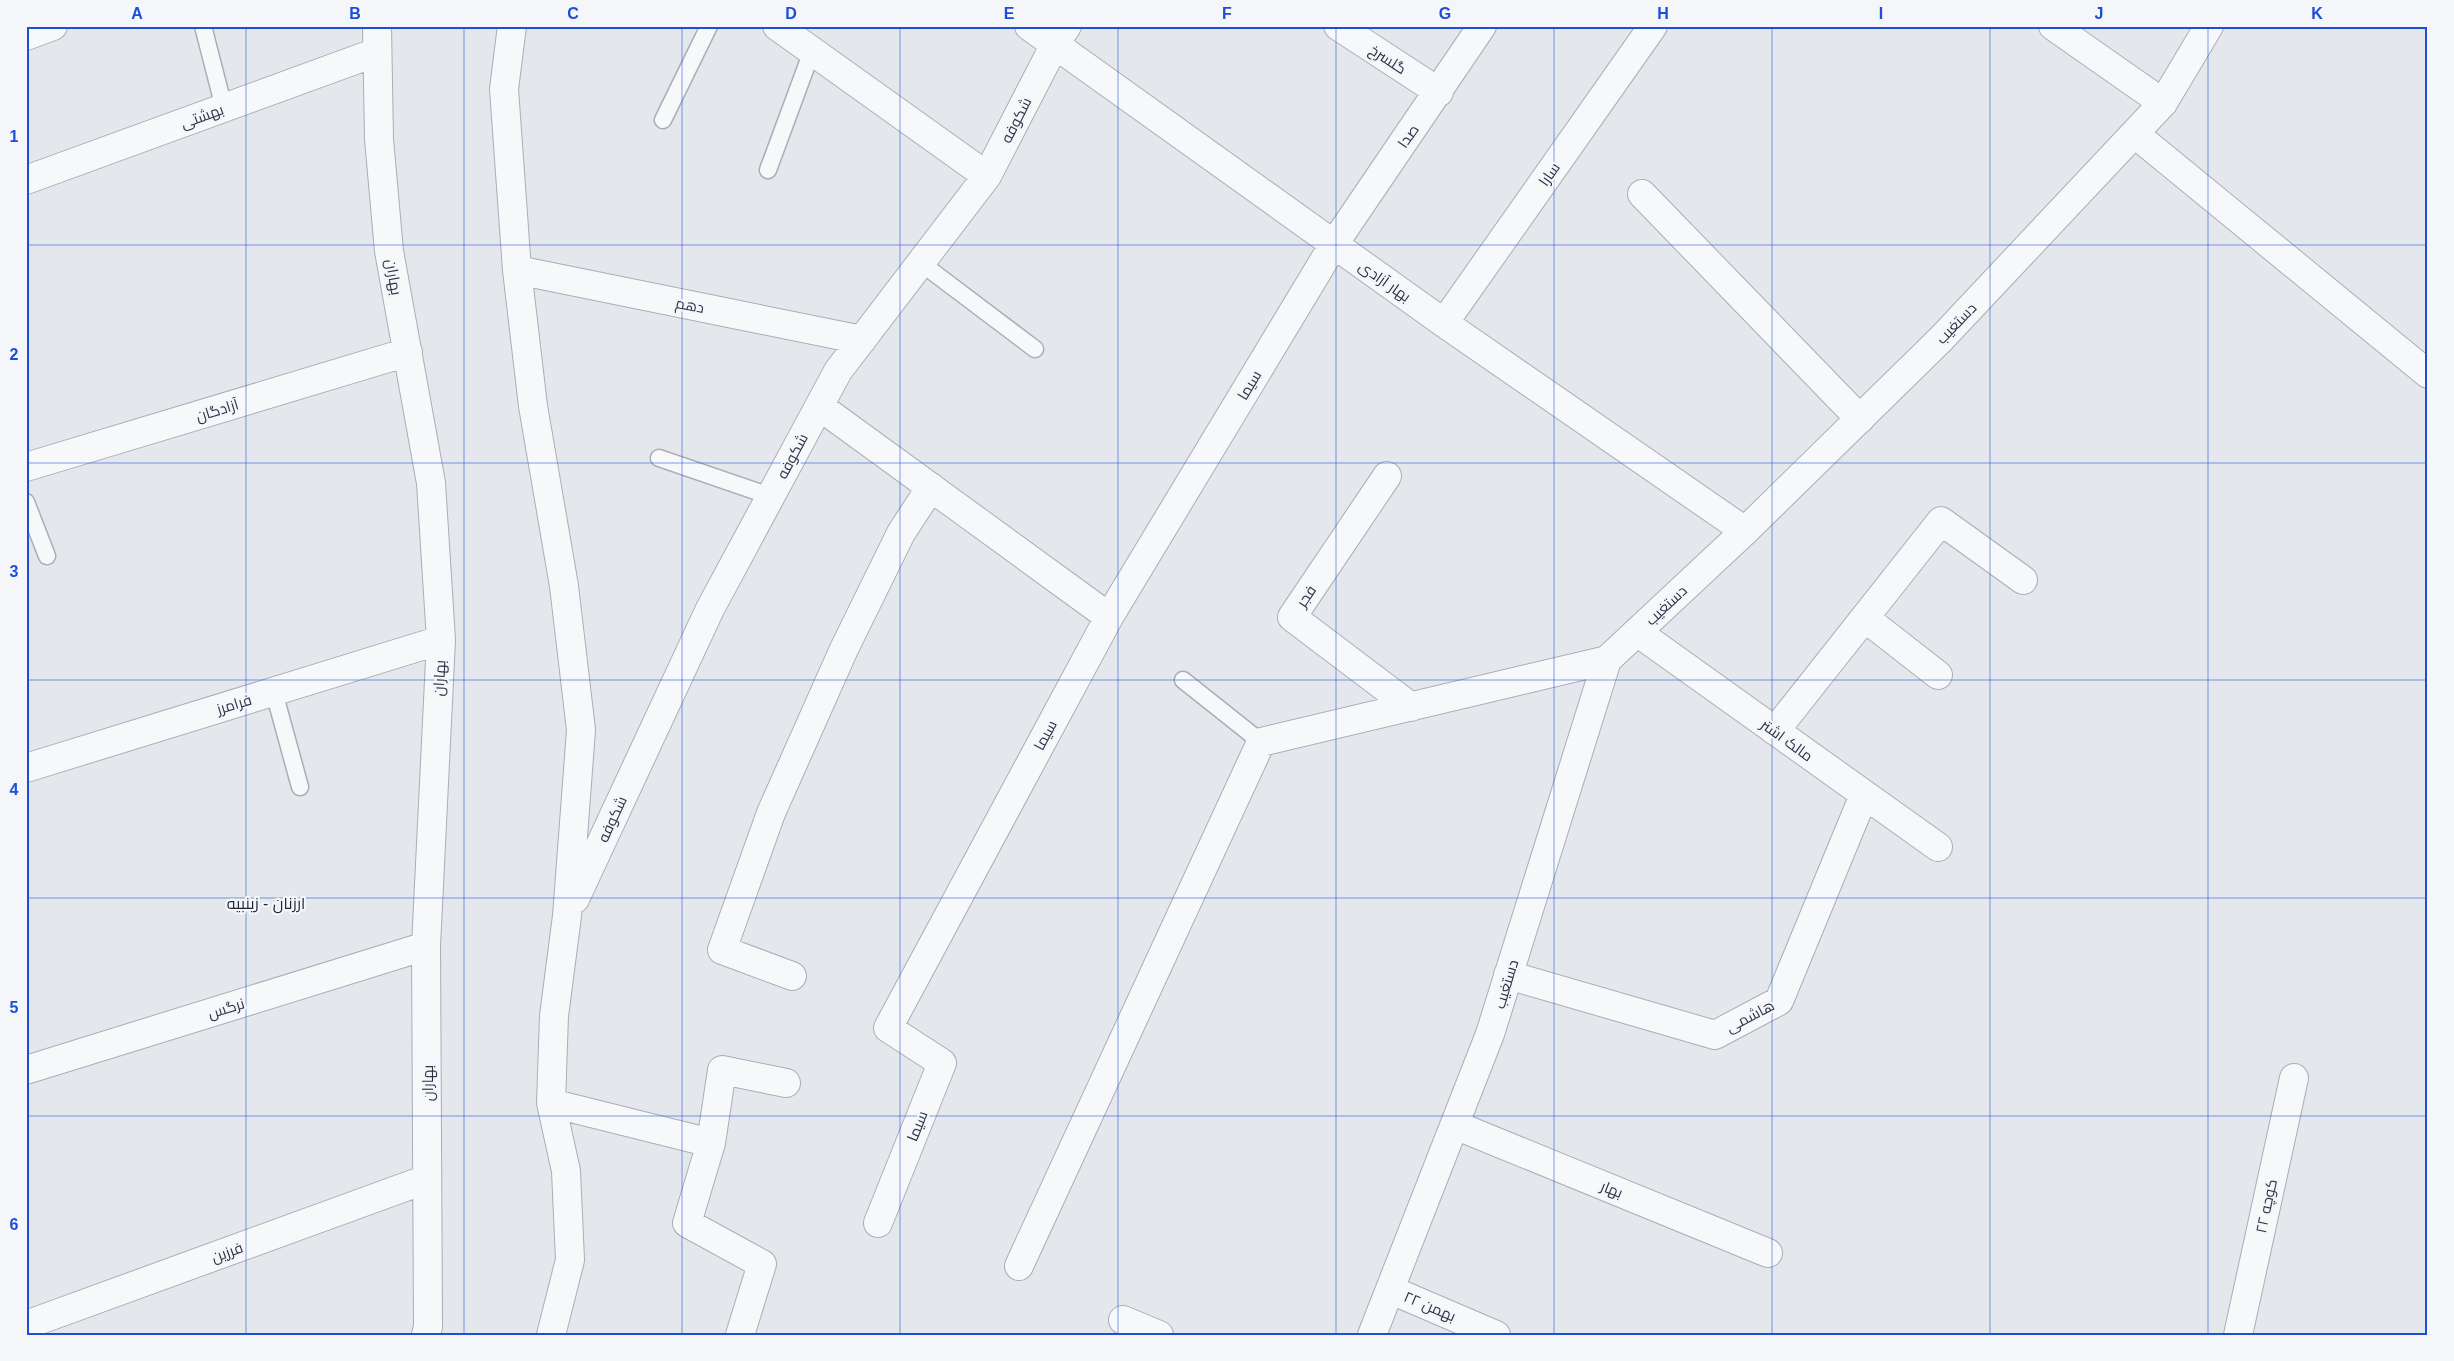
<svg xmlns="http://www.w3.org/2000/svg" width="2454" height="1361" font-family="Helvetica,Cairo,sans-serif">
<rect width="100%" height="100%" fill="#e4e7ec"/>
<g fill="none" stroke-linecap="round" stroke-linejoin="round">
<!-- service casing -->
<g stroke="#a9aeb7" stroke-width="19">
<path id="service" d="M203,26L224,108
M663,120L709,26
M768,170L812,51
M921,263L1035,349
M659,458L770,496
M26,502L47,556
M1183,680L1261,742
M274,692L300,787"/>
</g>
<!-- minor casing -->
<g stroke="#a9aeb7" stroke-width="30">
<path id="minor" d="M377,26L379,139L389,251L431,483L441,640L426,946L428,1327L426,1335
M512,26L504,89L517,270L533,406L564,586L581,730L567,916L554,1016L551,1103L566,1171L570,1260L551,1335
M777,26L987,176
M1029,26L1444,323L1745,531
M1338,26L1439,92
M2053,26L2163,103
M26,36L53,26
M2135,134L2428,374
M26,180L377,52
M1642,194L1860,419
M517,270L862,340
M1444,323L1653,26
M819,406L1109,617
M26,467L408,352
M1387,476L1292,617L1411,707
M1865,618L1938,675
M1637,632L1938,847
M1775,731L1941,521L2023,580
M26,768L441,640
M575,899L710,609L838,371L987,176L1055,44L1067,26
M1508,975L1715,1035L1779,1001L1864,795
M792,976L722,950L771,813L844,649L901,533L931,487
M26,1070L426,946
M551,1103L711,1143
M1455,1125L1768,1253
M878,1223L942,1063L888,1028L1109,617L1334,244L1482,26
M1019,1266L1261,742L1607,660
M1123,1320L1159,1335
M26,1325L427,1179
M740,1335L762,1264L687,1223L711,1143L722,1070L786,1083
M2238,1335L2294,1078"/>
</g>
<!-- tertiary casing -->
<g stroke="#a9aeb7" stroke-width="30">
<path id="tertiary" d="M1391,1290L1496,1335
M1372,1335L1490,1034L1607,660L1745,531L1941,339L2163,103L2209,26"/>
</g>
<!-- service -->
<use href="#service" stroke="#f7f8fa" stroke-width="16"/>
<!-- minor -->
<use href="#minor" stroke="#f7f8fa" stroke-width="28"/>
<!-- tertiary -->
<use href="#tertiary" stroke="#f7f8fa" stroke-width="28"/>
</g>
<!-- grid -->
<path fill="none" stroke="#1d4ed8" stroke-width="1" stroke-opacity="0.55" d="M246,26V1335M464,26V1335M682,26V1335M900,26V1335M1118,26V1335M1336,26V1335M1554,26V1335M1772,26V1335M1990,26V1335M2208,26V1335M26,245H2428M26,463H2428M26,680H2428M26,898H2428M26,1116H2428"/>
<g text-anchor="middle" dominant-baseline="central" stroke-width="4.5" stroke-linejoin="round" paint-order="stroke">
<!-- street labels -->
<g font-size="15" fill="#2b3445" stroke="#f4f6f9">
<text transform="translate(1388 59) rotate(33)">گلسرخ</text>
<text transform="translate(202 116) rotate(-20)">بهشتی</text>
<text transform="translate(1016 120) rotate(-63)">شکوفه</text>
<text transform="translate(1408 136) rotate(-55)">صدا</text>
<text transform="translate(1549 174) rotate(-55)">سارا</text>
<text transform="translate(394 277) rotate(80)">بهاران</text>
<text transform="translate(1385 281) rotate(35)">بهار آزادی</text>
<text transform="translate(690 305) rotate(11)">دهم</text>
<text transform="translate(1956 323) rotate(-46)">دستغیب</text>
<text transform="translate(1249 385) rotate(-59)">سیما</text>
<text transform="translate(217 410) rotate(-17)">آزادگان</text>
<text transform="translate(792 456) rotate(-62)">شکوفه</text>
<text transform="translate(1306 596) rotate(-56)">فجر</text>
<text transform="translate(1666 605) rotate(-43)">دستغیب</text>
<text transform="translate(439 678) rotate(-87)">بهاران</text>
<text transform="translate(234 704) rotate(-17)">فرامرز</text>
<text transform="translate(1045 735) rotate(-62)">سیما</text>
<text transform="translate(1787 740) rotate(36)">مالک اشتر</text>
<text transform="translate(612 819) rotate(-65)">شکوفه</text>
<text transform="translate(1506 984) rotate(-73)">دستغیب</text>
<text transform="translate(226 1008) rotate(-17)">نرگس</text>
<text transform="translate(1750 1016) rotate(-28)">هاشمی</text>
<text transform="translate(427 1083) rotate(-90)">بهاران</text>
<text transform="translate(917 1126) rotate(-68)">سیما</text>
<text transform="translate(1612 1189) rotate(22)">بهار</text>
<text transform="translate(2266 1206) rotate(-78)">کوچه ۲۲</text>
<text transform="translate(227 1252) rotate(-20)">فرزین</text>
<text transform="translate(1430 1306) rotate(23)">۲۲ بهمن</text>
</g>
<!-- neighbourhood labels -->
<g font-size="16" fill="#1d2536" stroke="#f4f6f9">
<text x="266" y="903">ارزنان - زینبیه</text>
</g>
</g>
<!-- border -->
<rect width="2454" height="1361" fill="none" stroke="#f4f6f9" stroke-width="55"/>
<rect x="28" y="28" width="2398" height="1306" fill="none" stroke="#1d4ed8" stroke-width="2"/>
<g font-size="16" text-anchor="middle" font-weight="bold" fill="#1d4ed8">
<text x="137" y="19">A</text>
<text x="355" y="19">B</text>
<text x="573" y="19">C</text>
<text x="791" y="19">D</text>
<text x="1009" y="19">E</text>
<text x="1227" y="19">F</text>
<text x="1445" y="19">G</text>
<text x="1663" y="19">H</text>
<text x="1881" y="19">I</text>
<text x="2099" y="19">J</text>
<text x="2317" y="19">K</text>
<text x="14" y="142">1</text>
<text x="14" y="360">2</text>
<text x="14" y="577">3</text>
<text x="14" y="795">4</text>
<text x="14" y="1013">5</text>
<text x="14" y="1230">6</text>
</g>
</svg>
